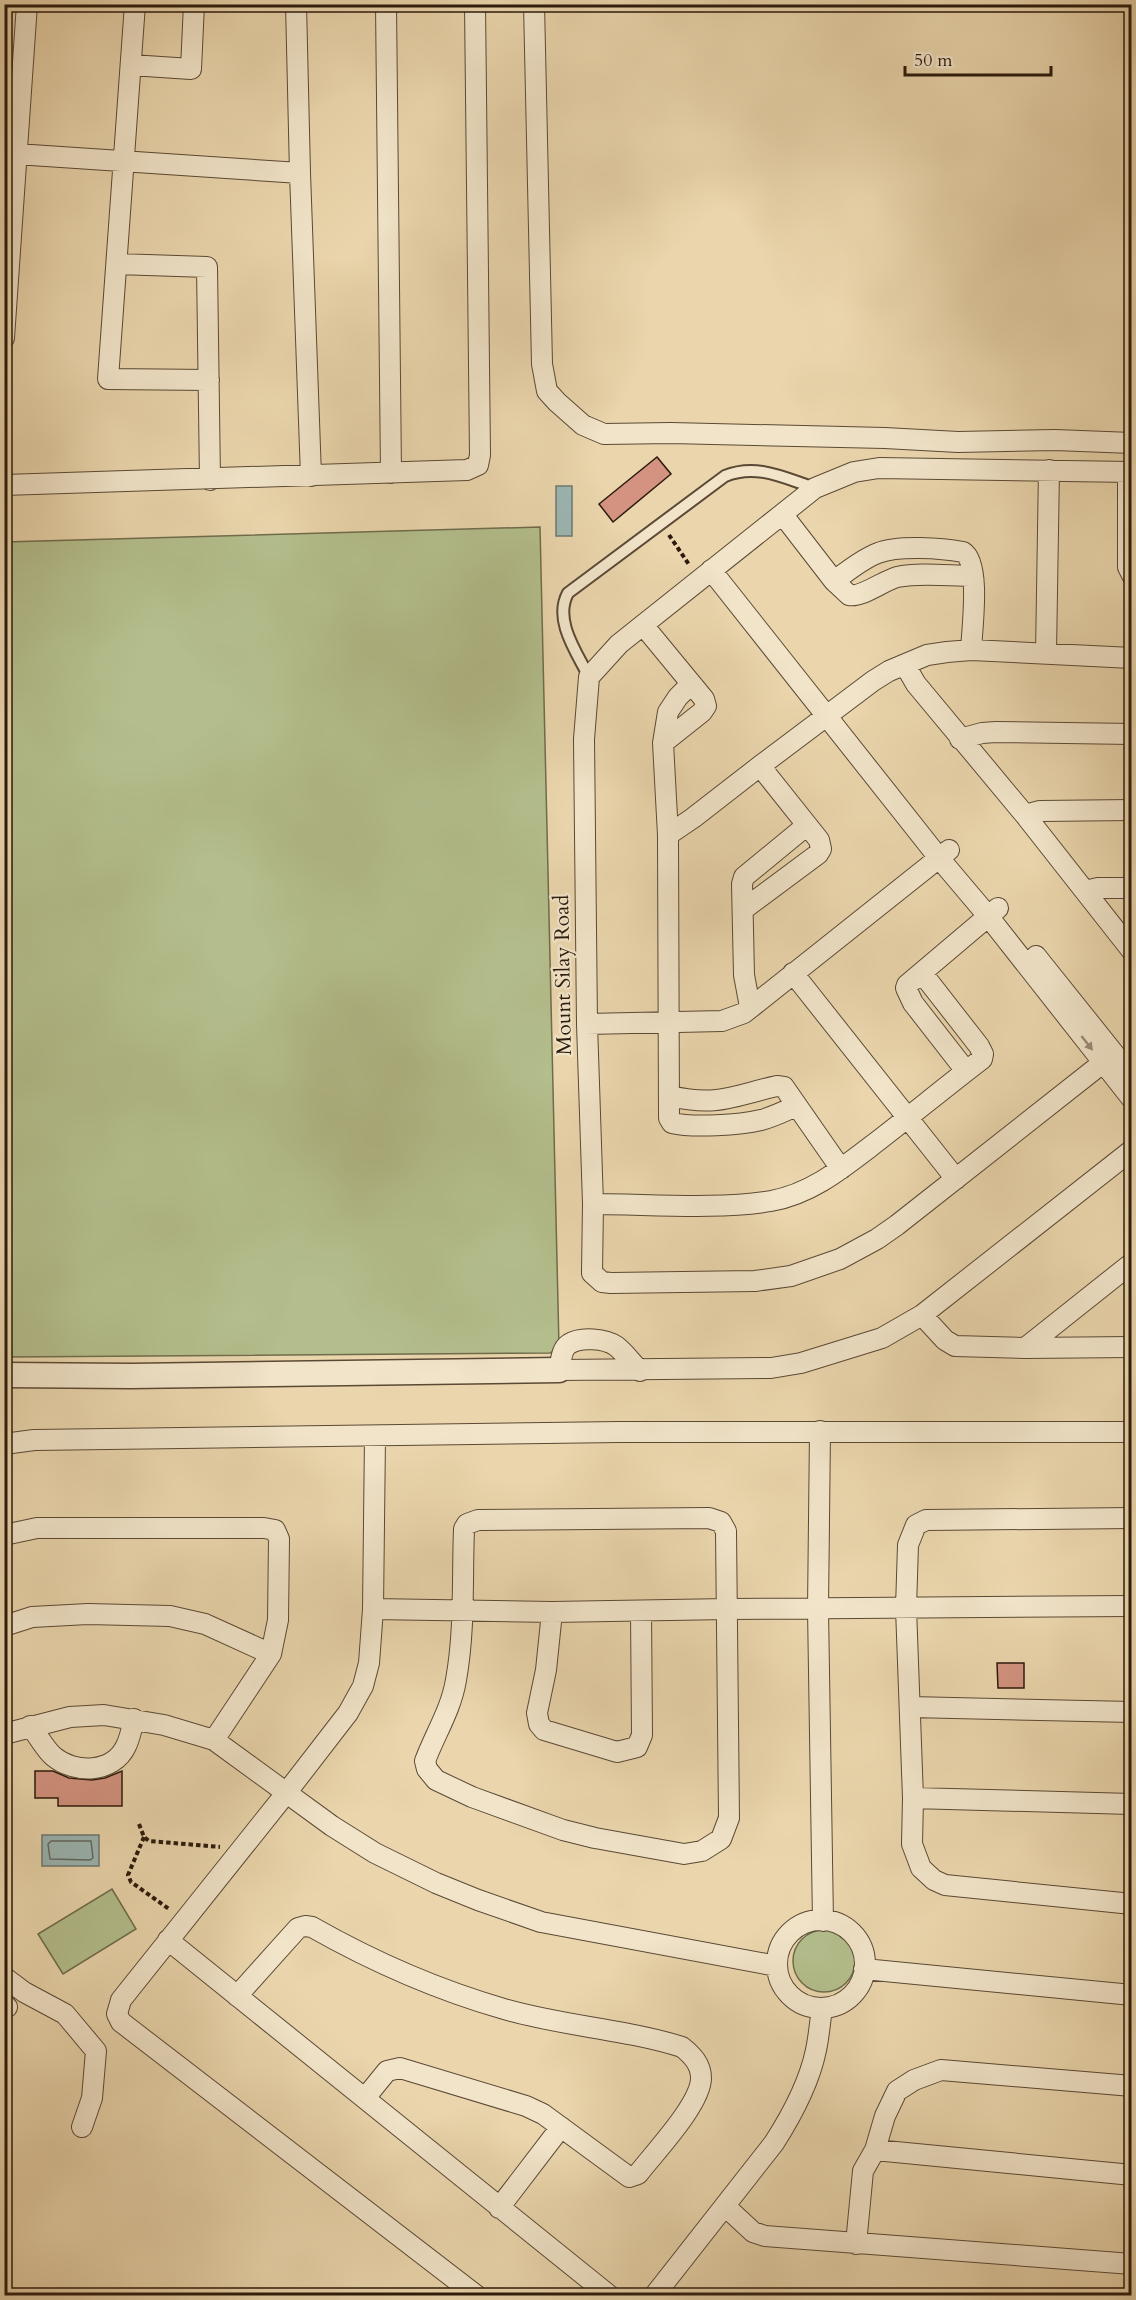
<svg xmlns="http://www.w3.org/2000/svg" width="1136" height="2300" font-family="Cardo,serif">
<rect width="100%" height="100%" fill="#ead5ac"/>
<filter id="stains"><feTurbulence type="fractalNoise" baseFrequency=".00333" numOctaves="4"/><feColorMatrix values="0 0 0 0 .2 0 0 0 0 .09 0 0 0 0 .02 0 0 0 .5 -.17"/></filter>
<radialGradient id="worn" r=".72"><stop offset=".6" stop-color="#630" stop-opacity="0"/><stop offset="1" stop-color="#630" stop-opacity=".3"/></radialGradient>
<!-- green -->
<path fill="#b3be8c" stroke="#6f6c4c" stroke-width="1.5" d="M540,527L559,1347L550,1353L5,1357L4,542Z
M112,1889L136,1929L63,1974L38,1934Z
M793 1961a31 31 0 1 1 62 0a31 31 0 1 1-62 0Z"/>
<!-- water -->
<path fill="#9bb6b3" stroke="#6e7871" stroke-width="1.5" d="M556,486H572V536H556Z
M42,1835H99V1866H42Z"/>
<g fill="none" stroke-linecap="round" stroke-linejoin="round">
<!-- shore -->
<path stroke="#636860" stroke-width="1.5" d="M51,1841H91L93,1858L90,1860L50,1859L48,1844Z"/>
</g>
<!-- building -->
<path fill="#d39380" stroke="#2b1a0d" stroke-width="1.5" d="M657,457L671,474L613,522L599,504Z
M997,1663H1024V1688H998Z
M35,1771H53L69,1778L92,1780L105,1778L122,1771V1806H58V1798H35Z"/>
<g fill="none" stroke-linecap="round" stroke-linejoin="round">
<!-- service casing -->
<g stroke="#5b4935" stroke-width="14">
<path id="service" d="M589,677C577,653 553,620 568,593L725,476C757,463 784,478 815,488"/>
</g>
<!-- minor casing -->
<g stroke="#5b4935" stroke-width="22">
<path id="minor" d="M135,4L108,379L209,380
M296,4L300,173L311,476
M386,4L391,473
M534,4L542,364L547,391L557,402L583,425L604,434L671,433L885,438L958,442L1055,440L1132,443
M131,65L191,69L194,4
M16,154L300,173
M117,264L207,267L210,480
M4,338L27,4
M1128,472V567L1132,575
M4,485L467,470L478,465L480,455L475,4
M783,515L834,581L849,595C861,598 883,581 897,577C921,572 949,576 973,576
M711,570L939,858L988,916L1132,1099
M834,581C848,571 862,559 878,553C898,545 942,548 963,552C981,563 972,629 971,650
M643,625L704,699L706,706L702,712L663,743
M1046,653L1049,470
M905,665L916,684L1025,815L1132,951
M691,684L678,697L668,712L663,743L668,835L669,1118L672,1123C693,1128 740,1125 761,1120C773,1117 785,1111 796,1106
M960,739L982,733L996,732L1132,734
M1025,815L1040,811L1132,810
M668,835L693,818L760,766L873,681L889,671L927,655L947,652L971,650L1132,658
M1085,891L1098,888H1132
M744,909L818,854L821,849L819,840L760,766
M1036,956L1132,1076
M793,973L956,1179
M750,1007L744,975L742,884L744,877L806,826
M587,1024L722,1021L744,1013L949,850
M1114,1054L897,1225L877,1239L840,1259L791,1276L755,1281L611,1283L602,1282L592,1273L593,1204L587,1024L584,739L589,677L619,644L815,488L854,472L879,468L1132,472
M966,1071L913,1003L906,988L907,985L998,908
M670,1096C718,1107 732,1096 777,1086L784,1087L841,1169
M593,1204C648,1204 717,1210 771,1201C810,1194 840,1170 870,1147C908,1118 944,1088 982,1059L983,1054L979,1046L922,973
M922,1315L945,1340L955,1346L1025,1348L1132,1347
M1025,1348L1132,1263
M640,1371C632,1363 625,1353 616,1346C606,1339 581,1336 569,1344C561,1349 561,1362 559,1370L771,1368L801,1363L882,1338L922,1315L1132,1150
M820,1431L818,1609L823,1921
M375,1437L373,1609L369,1663L363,1686L348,1713L287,1792L121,2000L117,2014L121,2022L477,2296
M4,1444L34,1440L619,1432H1132
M709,1518L721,1522L726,1531L729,1818L721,1839L702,1851L684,1854L595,1838L563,1830L472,1797L436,1780L427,1769L425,1761C435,1734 451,1710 456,1680C465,1630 462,1579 464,1529L467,1524L478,1520Z
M1132,1518L926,1520L916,1525L908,1545L906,1608L913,1798L912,1844L921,1868L934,1880L945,1885L1132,1904
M4,1535L37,1528H264L275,1530L279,1539L278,1620L271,1654L214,1740
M373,1609L552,1612L728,1609L1132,1606
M552,1612L546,1670L537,1713L539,1724L544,1730L617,1752L637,1747L642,1735L641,1612
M4,1626L32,1617L88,1614L170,1616L205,1624L271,1654
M910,1707L1132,1712
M30,1726C38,1735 44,1748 53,1756C74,1774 113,1774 126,1746C130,1738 132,1728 134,1719
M4,1734L70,1717L104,1715L164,1725L214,1740L332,1826L375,1853L436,1883L478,1900L541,1922L777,1966
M913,1798L1132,1804
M777 1964a44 44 0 1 1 88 0a44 44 0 1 1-88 0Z
M168,1940L610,2296
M864,1969L1132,1995
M4,1977L24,1992L65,2014L96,2051L92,2098L82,2127
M237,1996L298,1928L305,1926L312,1927C372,1961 438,1990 504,2009C562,2026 625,2029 682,2047C692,2055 701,2064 701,2078C701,2104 654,2153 638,2174L629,2177L543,2114L526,2106L400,2068L387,2071L365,2098
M4,2006L7,2007
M875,2150L1132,2175
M725,2206L753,2232L765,2236L1132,2264
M499,2208L561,2127
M856,2244L863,2171L875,2150L885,2116L897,2091L914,2080L941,2070L1132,2086
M654,2296L774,2143C792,2115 809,2084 816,2050C819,2036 820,2022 822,2008"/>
</g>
<!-- tertiary casing -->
<g stroke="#5b4935" stroke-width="27">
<path id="tertiary" d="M4,1375L131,1376L559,1370"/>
</g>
<!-- path -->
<path stroke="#2b1a0d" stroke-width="4" stroke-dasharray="4.5 3" stroke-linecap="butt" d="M669,535L690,566
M139,1824L144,1837L149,1841L220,1847
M144,1837L128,1875L131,1882L169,1909"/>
<!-- service -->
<use href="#service" stroke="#f1e4c9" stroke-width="10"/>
<!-- minor -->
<use href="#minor" stroke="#f1e4c9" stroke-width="20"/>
<!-- tertiary -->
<use href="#tertiary" stroke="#f1e4c9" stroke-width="24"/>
</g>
<!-- one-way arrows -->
<defs><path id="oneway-solid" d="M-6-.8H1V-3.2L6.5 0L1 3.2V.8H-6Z" transform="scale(1.5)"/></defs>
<use fill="#988974" href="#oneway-solid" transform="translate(1087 1043) rotate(52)"/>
<g text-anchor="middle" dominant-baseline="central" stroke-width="4.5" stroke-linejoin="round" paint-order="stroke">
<!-- street labels -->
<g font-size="21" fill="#2b1a0d" stroke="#f1e4c9">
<text transform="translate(563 975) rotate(-91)">Mount Silay Road</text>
</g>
</g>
<!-- margin -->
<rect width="1136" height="2300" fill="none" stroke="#ead5ac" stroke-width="24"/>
<rect x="6" y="6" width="1124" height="2288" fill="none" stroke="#2b1a0d" stroke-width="3"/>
<rect x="12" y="12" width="1112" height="2276" fill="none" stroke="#2b1a0d" stroke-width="1.5"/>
<!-- scale -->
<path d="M905 66v9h146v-9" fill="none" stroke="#2b1a0d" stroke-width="3"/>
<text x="914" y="66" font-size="18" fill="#2b1a0d" stroke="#f1e4c9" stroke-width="4.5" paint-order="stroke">50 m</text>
<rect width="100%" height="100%" filter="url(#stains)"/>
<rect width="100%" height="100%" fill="url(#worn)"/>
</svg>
